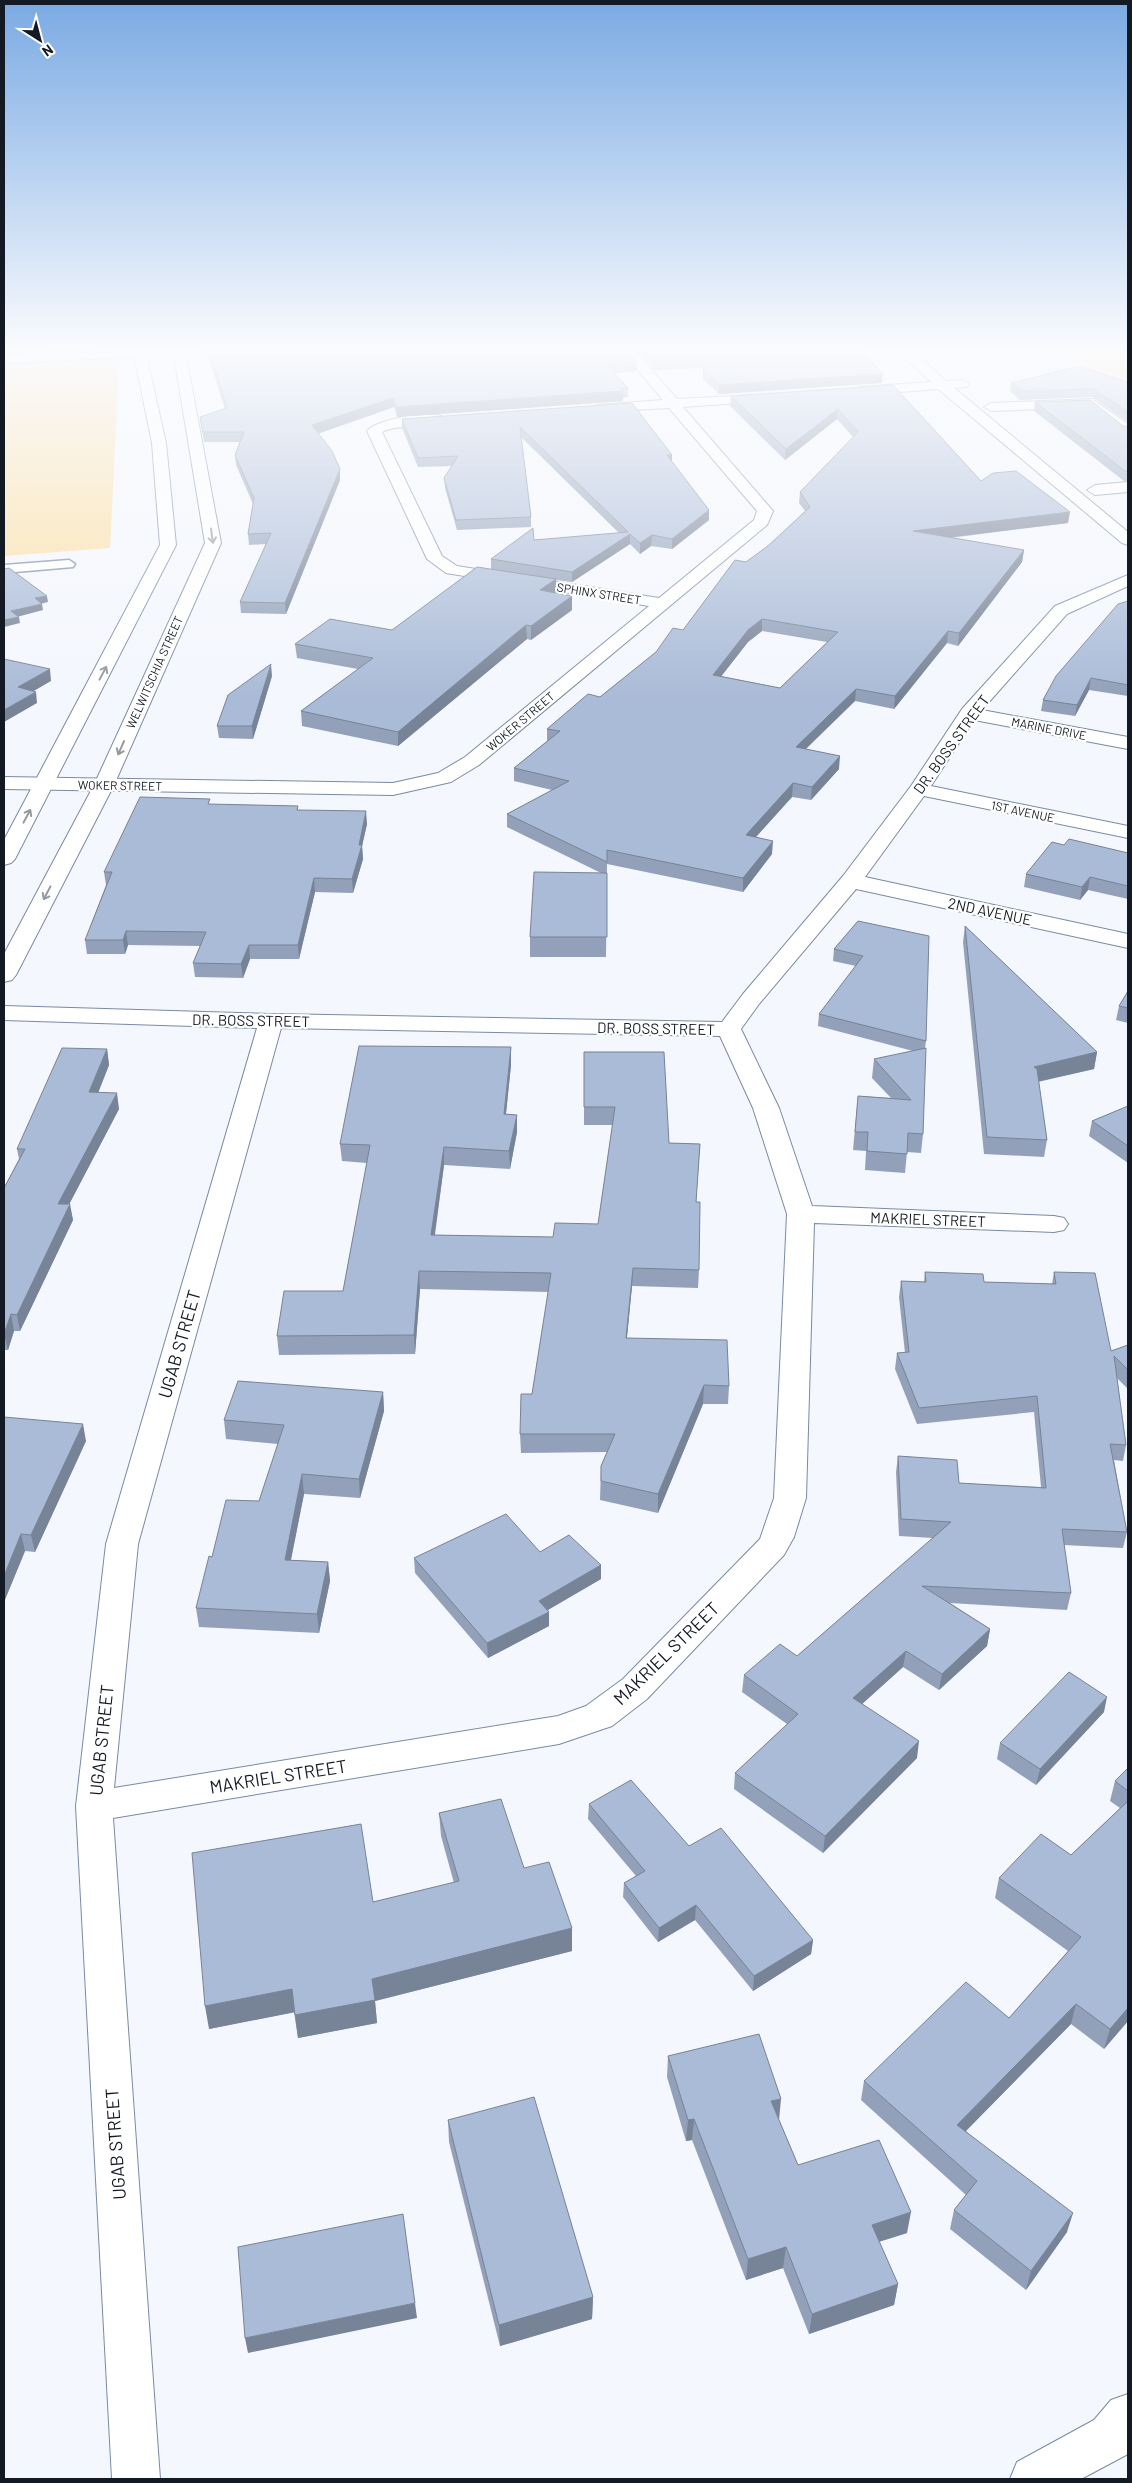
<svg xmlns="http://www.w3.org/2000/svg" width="1132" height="2483" font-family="Barlow,sans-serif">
<rect width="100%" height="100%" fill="#f4f7fd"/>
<!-- green -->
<path fill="#fadea2" d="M4,350H116L119,366L110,548L4,556Z
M1020,350H1128V380L1038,351Z"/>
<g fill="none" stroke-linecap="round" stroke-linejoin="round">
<!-- lane casing -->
<g stroke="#7a8aa4" stroke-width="3">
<path id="lane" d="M69,560L75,564L73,567L4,573V565Z"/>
</g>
<!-- street casing -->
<g stroke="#7a8aa4" stroke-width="2">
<path id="street" d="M113,350H204L198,354L4,363V355Z
M621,350H634L677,399L773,394L775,397L773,400L768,401L683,407L773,511L767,525L479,765L451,782L393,795L4,789V777L393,783L438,773L465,757L649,606L446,573L427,559L367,431C376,419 437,408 446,419C438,429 398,423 382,432L442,556L457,566L659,598L754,520L757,511L669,408L592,412L590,409L597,405L663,400Z
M962,380L969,384L967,387L859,395L852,391L859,387Z
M1092,399L1128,424V434L1123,433L1089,407L991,411L984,407L991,403Z
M1128,482V492L1095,495L1087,490L1095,485Z
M1128,575V586L1067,614L982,710L1128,737V749L974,720L931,786L1128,826V838L924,796L865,877L1128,934V948L856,889L759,1004L741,1029L779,1108L812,1206L1054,1216L1064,1218L1068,1224L1064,1230L1054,1232L814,1223L806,1498L794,1537L784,1555L647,1699L612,1726L559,1744L113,1818L160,2479H112L76,1806L106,1544L257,1028L4,1020V1006L271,1014L722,1022L743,994L843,876L911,786L962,709L1055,606ZM281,1028L720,1036L753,1108L787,1214L774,1498L760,1539L623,1679L586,1706L558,1716L114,1788L138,1544Z
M1128,2394V2454L1081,2479H1010L1017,2462L1094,2420L1111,2400Z"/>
</g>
<!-- secondary casing -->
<g stroke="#7a8aa4" stroke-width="2">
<path id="secondary" d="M133,350H145L166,443L176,545L15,859L11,863L4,865V840L160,545L152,443Z
M173,350H185L221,543L114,785L16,975L12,980L4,982V954L94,785L205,543Z
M898,350H912L947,382L1128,532V545L1122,543L937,388Z"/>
</g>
<!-- lane -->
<use href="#lane" fill="#fff" fill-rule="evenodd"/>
<!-- street -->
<use href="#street" fill="#fff" fill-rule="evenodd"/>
<!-- secondary -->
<use href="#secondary" fill="#fff" fill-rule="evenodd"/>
</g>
<!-- wall -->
<path fill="#92a1b9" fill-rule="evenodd" d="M206,350H627L637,362L636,371L614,373L628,388V397L623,398V401L397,417L394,407L318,434L340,480L286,614L241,613L240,602L266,544L249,545L248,534L253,504L236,465L235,455L240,442H204L200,417L225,409Z
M637,350H861L882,383L719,394L703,379V368L654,370Z
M1128,382V422L1092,397L1020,400L1010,391L1011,383Z
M893,385L981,481L1068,523L950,538L1024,550L1022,562L958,646L947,643L894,709L855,701L806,749L839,769L811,800L792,797L756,837L772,854L743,892L607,864L606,957H530V937L601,873L507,827V814L552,790L514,781V768L547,741V729L600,697L683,630L746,562L769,545L805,511L799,503L800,492L853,437L837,419L785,460L730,406L731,396ZM762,631L827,642L780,688L721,676L748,642Z
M1035,402L1128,427V481H1124L1034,411Z
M632,403L672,455V462L709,510V520L672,549L651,546L640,554L630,544L572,582L556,580V593L572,610L531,640L527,639L398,746L302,726L301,711L358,669L297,658L295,644L392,630L491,569V559L534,540L619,533L521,437L531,517V527L457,530L445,488L444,478L452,466L418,467L402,428V419Z
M1128,601V696L1089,690L1075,716L1041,711L1043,700Z
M272,676L253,739L219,738L217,726Z
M211,805L298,806V810L367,824L362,846L363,859L353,893L315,892L299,959H250L243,978L195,977L193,963L200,946L128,945L125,954H87L85,940L106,885L104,872Z
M1064,845L1128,853V899L1088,890L1080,900L1024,887L1026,874Z
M858,921L926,1041L925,1048L923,1134L921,1153L907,1152L905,1173L865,1170L866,1151L853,1150L858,1096L891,1098L872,1078L874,1059L913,1051L818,1026L819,1014L856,966L833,961L834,949Z
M965,926L1097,1052L1094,1069L1038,1082L1047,1140L1044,1157L984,1154L963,942Z
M1128,991V1023L1116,1020L1119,1006Z
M511,1047V1065L506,1114L517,1115V1132L510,1169L444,1165L435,1235L553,1237L598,1224L613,1125H584V1052L669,1143L700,1144L696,1202L699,1270L698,1288L632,1286L627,1338L729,1386L728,1404H703L658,1513L600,1500L601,1466L607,1452L521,1453L520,1434L532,1394L549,1292L420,1289L415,1354L279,1355L277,1336L343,1291L367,1163L342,1161L340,1144Z
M107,1049L109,1065L98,1093L119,1109L69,1204L73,1220L20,1331H14L8,1350H4V1352V1188L19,1159L17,1149Z
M1128,1106V1163L1089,1136L1092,1121Z
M925,1272L984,1282L1052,1284L1054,1272L1111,1351L1128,1345V1389L1117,1378L1126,1445L1123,1461L1114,1460L1127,1532L1123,1548L1064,1545L1071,1593L1067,1610L950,1603L990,1629L987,1646L939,1690L903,1667L862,1704L917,1758L823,1853L734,1789L735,1773L787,1724L742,1692L744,1675L797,1656L933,1538L899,1536L896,1472L898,1456L959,1483L1041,1487L1034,1412L917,1424L895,1369L897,1353H905L899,1297L901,1281L924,1282Z
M383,1392L384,1411L360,1498L304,1494L291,1560L328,1562L330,1581L319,1633L199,1627L196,1608L212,1557L259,1501L278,1444L226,1439L224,1420Z
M4,1417L86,1441L35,1552L25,1551L4,1602Z
M540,1552L601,1565V1579L548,1610L549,1612V1626L488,1658L415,1573L414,1558Z
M1104,1712L1036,1785L997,1759L1000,1743Z
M1128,1768V2021L1104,2049L1071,2024L966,2131L1067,2232L1026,2290L950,2229L954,2210L966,2195L861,2100L864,2081L1009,2018L1068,1951L995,1898L999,1878L1071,1855L1120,1808L1110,1801L1115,1781Z
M589,1804L689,1846L813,1940L811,1954L753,1991L695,1920L658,1942L623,1897L624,1883L636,1876L588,1819Z
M439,1813L524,1868L572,1951L375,2001L377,2023L298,2038L294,2012L209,2029L373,1902L454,1883L441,1836Z
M668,2056L779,2120L798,2165L907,2233L879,2242L898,2284L894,2305L809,2334L783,2268L746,2280L692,2140L686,2141L667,2077Z
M448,2120L593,2297L592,2319L500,2346L449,2142Z"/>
<!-- shaded-wall -->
<path fill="#778396" d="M883,374L882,383L719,394V385Z
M623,391V401L397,417V407Z
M393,398L394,407L313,435L312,425Z
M838,409L837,419L785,460L786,449Z
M667,455H672V464Z
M340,469V480L286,614L285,603Z
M709,510V520L672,549V539Z
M1070,512L1068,523L911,542L913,531Z
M630,534V544L572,582V572Z
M652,535L651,546L640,554V543Z
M1024,550L1022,562L958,646L959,633Z
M556,579V593L540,604V590Z
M47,596L48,602L36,605L35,598Z
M572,596V610L531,640V626Z
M42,604L43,610L13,618L11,611Z
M19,617L20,623L4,627V620Z
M762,619V631L748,642L713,687V675L748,630Z
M526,625L527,639L398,746V732Z
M948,631L947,643L894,709L895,696Z
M271,664L272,676L253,739L252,726Z
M50,669L51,681L20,699L18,687Z
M1091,678L1089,690L1075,716L1077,705Z
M856,689L855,701L795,759L796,747Z
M36,692L37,703L4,722V710Z
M840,756L839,769L811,800L812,787Z
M793,783L792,797L745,849L746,835Z
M366,811L367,824L362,846L363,859L353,893L352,879Z
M773,841L772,854L743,892V878Z
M1090,877L1088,890L1080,900L1082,887Z
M314,878L315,892L299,959L298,945Z
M126,931L128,945L125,954L123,940Z
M249,945L250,959L243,978L241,964Z
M511,1047V1065L504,1132V1114Z
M107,1049L109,1065L92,1108L89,1092Z
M1097,1052L1094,1069L1031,1083L1034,1067Z
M117,1093L119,1109L61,1220L58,1204Z
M517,1115V1132L510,1169L509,1151Z
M444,1147V1165L432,1253L431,1235Z
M70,1204L73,1220L20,1331L17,1315Z
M633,1268L632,1286L625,1356L626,1338Z
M419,1271L420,1289L415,1354L414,1335Z
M11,1314L14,1331L8,1350L4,1334Z
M704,1385L703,1404L658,1513V1494Z
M383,1392L384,1411L360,1498L359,1479Z
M83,1424L86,1441L35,1552L31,1535Z
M302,1474L304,1494L287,1579L285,1560Z
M21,1534L25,1551L4,1602V1576Z
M328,1562L330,1581L319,1633L317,1614Z
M601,1565V1579L539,1615V1601Z
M549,1612V1626L488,1658L487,1643Z
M990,1629L987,1646L939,1690L942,1674Z
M906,1651L903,1667L851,1714L853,1698Z
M1107,1697L1104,1712L1036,1785L1040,1769Z
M919,1741L917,1758L823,1853L825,1836Z
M696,1905L695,1920L658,1942L659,1928Z
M572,1928V1951L375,2001L377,2023L298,2038L295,2015L372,1979Z
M813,1940L811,1954L753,1991L754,1976Z
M292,1989L296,2012L209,2029L205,2006Z
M1076,2004L1071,2024L953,2144L957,2125Z
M1128,2008V2021L1104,2049L1110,2029Z
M781,2099L779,2120L771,2101Z
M694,2119L692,2140L686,2141L688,2120Z
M911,2212L907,2233L868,2245L872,2225Z
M1073,2213L1067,2232L1026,2290L1031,2271Z
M786,2247L783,2268L746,2280L748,2259Z
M898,2284L894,2305L809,2334L812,2314Z
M593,2297L592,2319L500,2346L499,2325Z
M415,2303L417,2318L248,2353L245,2338Z"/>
<!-- building -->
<path fill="#aabbd7" stroke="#778396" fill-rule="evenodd" d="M209,350H627L637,362L606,364L628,388H621L623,391L397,407L393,398L312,425L332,451L340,469L285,603L240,602L271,533L248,534L254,498L235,455L244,432H203L200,417L227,408Z
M645,350H861L883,374L719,385L703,369V358L654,361Z
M1080,366L1128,382V412L1093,389L1022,391L1011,383Z
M893,385L981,481L993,473L1016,471L1070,512L913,531L1024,550L959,633L948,631L895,696L856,689L796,747L840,756L812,787L793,783L746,835L773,841L743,878L607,850V862L507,814L569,781L514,768L560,731L547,729L588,694L600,697L656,652L673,628L683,630L735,560L746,562L769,545L810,507L800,492L858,432L838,409L786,449L731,396ZM762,619L838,632L780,688L713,675L748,630Z
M1090,400L1123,426L1128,427V471H1125L1035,402Z
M632,403L672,455H667L709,510L672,539L652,535L640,543L630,534L572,572L491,559L533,528L534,540L628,532L520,427L531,517L456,520L444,478L458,456L418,458L402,419Z
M477,567L556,579L540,590L572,596L531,626L526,625L398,732L301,711L373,658L295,644L330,619L392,630Z
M9,568L47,596L35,598L42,604L11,611L19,617L4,620V569Z
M1128,601V685L1091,678L1077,705L1043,700L1056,676L1118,604Z
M4,659L50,669L18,687L36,692L4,710Z
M271,664L252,726H217L228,695Z
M140,797L210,799L208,804L298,806L297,810L366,811L359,845H362L352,879L314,878L298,945H249L241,964L193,963L206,932L126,931L123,940H85L112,872H104Z
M1069,839L1128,853V886L1090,877L1082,887L1026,874L1052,842L1064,845Z
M534,872L607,873V937H530Z
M858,921L929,936L926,1041L819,1014L863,956L834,949Z
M965,926L1097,1052L1034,1067L1037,1069L1047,1140L987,1137Z
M1128,991V1008L1119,1006Z
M359,1046L511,1047L504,1114L517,1115L509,1151L444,1147L431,1235L553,1237L555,1223L598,1224L615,1107H584V1052H664L669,1143L700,1144L696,1202H700L699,1270L633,1268L626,1338L727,1340L729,1386L704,1385L658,1494L601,1481V1466L615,1434H520L521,1394H532L551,1273L419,1271L414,1335L277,1336L284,1291H343L370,1145L340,1144Z
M62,1048L107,1049L89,1092L117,1093L58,1204H70L17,1315L11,1314L4,1334V1188L25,1149H17Z
M926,1048L923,1134L908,1133L907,1154L867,1151L868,1132H855L858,1096L911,1100L874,1059Z
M1128,1106V1146L1092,1121Z
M925,1272L983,1274L984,1282L1056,1284L1054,1272L1095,1273L1111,1351L1128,1345V1370L1114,1356L1126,1445L1110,1444L1127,1532L1062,1529L1071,1593L922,1586L990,1629L942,1674L906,1651L853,1698L919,1741L825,1836L735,1773L798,1714L744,1675L780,1644L797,1656L951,1522L901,1519L898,1456L957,1460L959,1483L1046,1488L1037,1396L919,1408L897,1353L909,1352L901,1281L926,1282Z
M238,1381L383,1392L359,1479L302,1474L285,1560L328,1562L317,1614L196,1608L209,1556L212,1557L226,1500L259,1501L284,1425L224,1420Z
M4,1417L83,1424L31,1535L21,1534L4,1576Z
M506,1514L540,1552L569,1535L601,1565L539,1601L549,1612L487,1643L414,1558Z
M1069,1672L1107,1697L1040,1769L1000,1743Z
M1128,1768V1791L1115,1781Z
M631,1780L689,1846L721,1828L813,1940L754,1976L696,1905L659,1928L624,1883L645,1871L589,1804Z
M501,1799L524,1868L549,1862L572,1928L372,1979L375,2000L295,2015L292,1989L205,2006L192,1853L361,1824L373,1902L459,1881L439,1813Z
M1128,1801V2008L1110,2029L1076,2004L957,2125L1073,2213L1031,2271L954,2210L977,2181L864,2081L966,1982L1009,2018L1081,1937L999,1878L1041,1834L1071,1855Z
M759,2034L781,2099L771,2101L798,2165L879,2140L911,2212L872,2225L898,2284L812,2314L786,2247L748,2259L694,2119L688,2120L668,2056Z
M534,2097L593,2297L499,2325L448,2120Z
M403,2214L415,2303L245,2338L238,2247Z"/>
<!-- one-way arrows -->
<defs><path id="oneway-shaft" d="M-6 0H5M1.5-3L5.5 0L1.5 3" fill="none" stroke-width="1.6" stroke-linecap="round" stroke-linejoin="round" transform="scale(1.25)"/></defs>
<g stroke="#95989c">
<use href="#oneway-shaft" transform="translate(212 536) rotate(82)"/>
<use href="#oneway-shaft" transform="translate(103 673) rotate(-62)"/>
<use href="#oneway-shaft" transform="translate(121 748) rotate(114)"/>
<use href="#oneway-shaft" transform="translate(27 816) rotate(-62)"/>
<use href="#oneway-shaft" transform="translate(47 893) rotate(118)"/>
</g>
<!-- sky -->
<linearGradient id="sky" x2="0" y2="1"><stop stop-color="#7aaae3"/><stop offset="0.5" stop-color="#fafbfe"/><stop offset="1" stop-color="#fafbfe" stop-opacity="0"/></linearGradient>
<rect width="1132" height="698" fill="url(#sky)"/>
<g text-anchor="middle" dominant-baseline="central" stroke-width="4.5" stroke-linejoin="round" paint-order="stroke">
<!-- far-street labels -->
<g font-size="12" fill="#141a24" stroke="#fff">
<text transform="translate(599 593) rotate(9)">SPHINX STREET</text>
<text transform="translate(154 672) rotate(-66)">WELWITSCHIA STREET</text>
<text transform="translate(520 721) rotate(-40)">WOKER STREET</text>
<text transform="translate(1049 728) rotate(11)">MARINE DRIVE</text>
<text transform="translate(120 785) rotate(1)">WOKER STREET</text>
<text transform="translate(1023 811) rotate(12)">1ST AVENUE</text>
</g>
<!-- street labels -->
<g font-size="15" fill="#141a24" stroke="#fff">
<text transform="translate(951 744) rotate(-54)">DR. BOSS STREET</text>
<text transform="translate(990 911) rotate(12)">2ND AVENUE</text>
<text transform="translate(251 1020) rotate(1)">DR. BOSS STREET</text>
<text transform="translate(656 1028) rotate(1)">DR. BOSS STREET</text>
<text transform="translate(928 1219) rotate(2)">MAKRIEL STREET</text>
</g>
<!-- near-street labels -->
<g font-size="18" fill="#141a24" stroke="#fff">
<text transform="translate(179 1344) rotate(-74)">UGAB STREET</text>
<text transform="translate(666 1653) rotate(-44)">MAKRIEL STREET</text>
<text transform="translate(101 1740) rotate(-84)">UGAB STREET</text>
<text transform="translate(278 1776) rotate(-9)">MAKRIEL STREET</text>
<text transform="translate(115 2144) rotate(-94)">UGAB STREET</text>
</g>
</g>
<!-- border -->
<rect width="1132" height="2483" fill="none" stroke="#141a24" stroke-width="10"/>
<!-- north arrow -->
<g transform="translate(40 40) rotate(144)" stroke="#ffffff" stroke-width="4" paint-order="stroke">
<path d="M0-4L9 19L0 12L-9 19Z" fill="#141a24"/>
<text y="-8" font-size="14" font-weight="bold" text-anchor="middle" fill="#141a24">N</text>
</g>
</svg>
